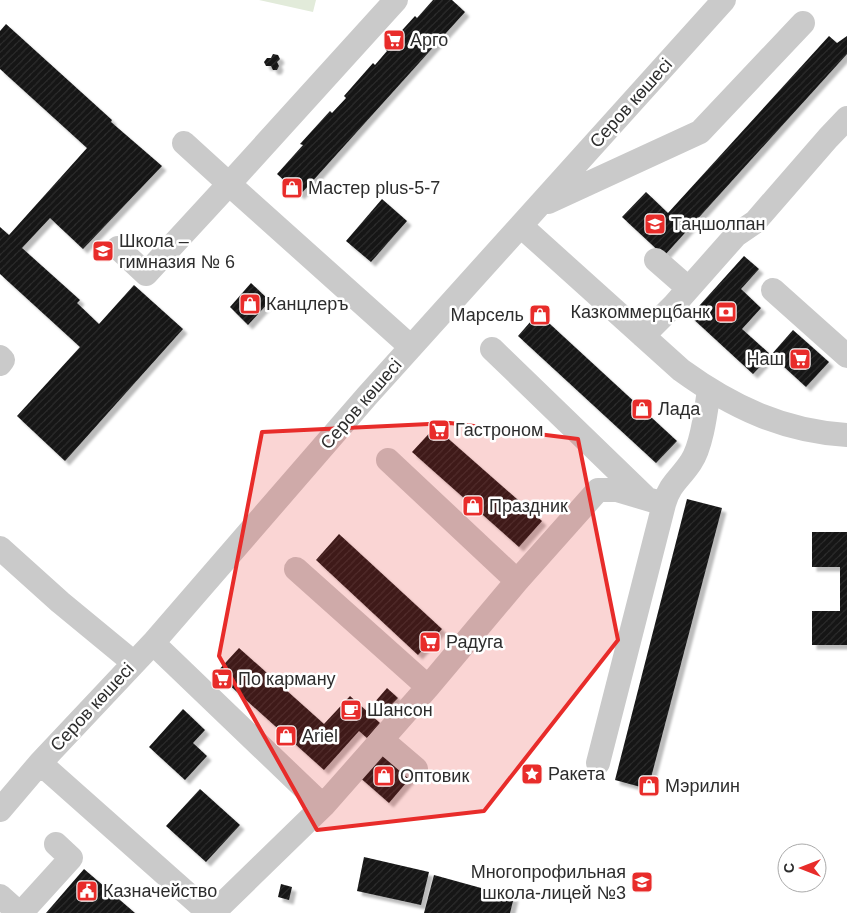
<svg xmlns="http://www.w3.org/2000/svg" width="847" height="913" font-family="Arial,sans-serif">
<defs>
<pattern id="building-hatch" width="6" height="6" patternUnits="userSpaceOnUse" patternTransform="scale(1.25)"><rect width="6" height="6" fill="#141414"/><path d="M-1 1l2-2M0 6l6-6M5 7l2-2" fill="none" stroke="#2e2e2e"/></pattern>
<filter id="shadow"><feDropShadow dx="4.5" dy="4.5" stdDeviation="1" flood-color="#0004"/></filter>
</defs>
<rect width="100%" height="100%" fill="#fff"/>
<!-- green -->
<path fill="#e2ebda" d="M259,0H316L313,12Z"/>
<!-- building -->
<path fill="url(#building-hatch)" filter="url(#shadow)" d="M433,0H452L465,12L300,195L277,174L303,145L300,144L330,111L332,113L346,98L344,96L373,63L375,65L387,51L385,49L415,16L417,18Z
M6,24L112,120L111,122L162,166L83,249L50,218L22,248L80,300L77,303L99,324L134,285L183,329L65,461L17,416L80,347L0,274V227L9,235L87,148L0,69V31Z
M829,36L837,43L847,36V54L664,256L622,217L646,192L668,213Z
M273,54L278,55L280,59L277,62L279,66L277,70H273L271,66H266L264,62L267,58H271Z
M382,199L407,221L371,262L346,241Z
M744,256L759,269L741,289L761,308L742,329L771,355L753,374L690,316Z
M251,283L270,301L248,325L230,307Z
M538,313L677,441L656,463L518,336Z
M793,330L829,362L806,387L771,355Z
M435,427L542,521L519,547L412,452Z
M687,499L722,508L648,789L615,780Z
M812,532H847V645H812V611H840V567H812Z
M339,534L442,629L418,655L316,560Z
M239,648L324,724L350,696L380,723L367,738L359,731L324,770L216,673Z
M387,688L398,698L384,712L374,703Z
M183,709L205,730L193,743L207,756L185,780L149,747Z
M380,749L411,777L389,803L357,775Z
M200,789L240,825L206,862L166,826Z
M364,857L429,872L421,905L357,891Z
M84,869L135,913H46Z
M434,875L514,897L510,913H424Z
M281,884L292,887L289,900L278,897Z"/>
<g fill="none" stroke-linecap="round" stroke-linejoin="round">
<!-- minor -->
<path stroke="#cacaca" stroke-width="24" d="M396,0L229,184L411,347
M548,202L700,132L803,23
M521,226L681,370C732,407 783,431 847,435
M118,248L146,274L229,184L184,143
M656,260L688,288
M773,290L847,356
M643,336L674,305L736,235L755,222L828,138L847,118
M492,349L644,496
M0,357L3,360L0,364
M388,460L517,581
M0,548L60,602L134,663
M296,569L428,687
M153,643L323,806
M382,740L416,769
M40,763L209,913
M598,763L664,504
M0,810L40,763L153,643L367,396L724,0
M0,896L19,913
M21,913L71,858L56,844
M213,913L323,806L428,687L517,581L598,490H617L664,504C670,483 680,479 691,462C702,446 706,410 709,390"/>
</g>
<!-- marked area -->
<path fill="#e82c2a" fill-opacity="0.2" stroke="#e82c2a" stroke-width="4" stroke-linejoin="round" d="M450,423L578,439L618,640L484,811L317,830L219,656L262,432Z"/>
<!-- icons -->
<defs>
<g id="supermarket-square" transform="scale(1.125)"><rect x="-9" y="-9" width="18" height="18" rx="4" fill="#e82c2a" stroke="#fff"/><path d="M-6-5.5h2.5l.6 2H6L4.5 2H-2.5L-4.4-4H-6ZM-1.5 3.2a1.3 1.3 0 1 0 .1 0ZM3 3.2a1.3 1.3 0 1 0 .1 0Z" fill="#fff"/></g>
<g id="shop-square" transform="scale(1.125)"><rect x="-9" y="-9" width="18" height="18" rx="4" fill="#e82c2a" stroke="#fff"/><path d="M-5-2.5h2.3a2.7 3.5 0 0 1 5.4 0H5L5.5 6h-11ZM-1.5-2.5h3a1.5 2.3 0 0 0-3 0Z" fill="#fff"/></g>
<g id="school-square" transform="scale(1.125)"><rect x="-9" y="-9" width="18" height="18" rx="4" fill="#e82c2a" stroke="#fff"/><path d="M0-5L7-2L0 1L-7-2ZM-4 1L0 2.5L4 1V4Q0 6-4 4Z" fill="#fff"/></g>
<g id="bank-square" transform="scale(1.125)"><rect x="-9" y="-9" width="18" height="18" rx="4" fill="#e82c2a" stroke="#fff"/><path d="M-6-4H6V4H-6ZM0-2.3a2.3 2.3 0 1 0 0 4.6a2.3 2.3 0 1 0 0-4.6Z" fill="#fff"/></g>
<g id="cafe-square" transform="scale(1.125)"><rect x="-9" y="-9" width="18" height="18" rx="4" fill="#e82c2a" stroke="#fff"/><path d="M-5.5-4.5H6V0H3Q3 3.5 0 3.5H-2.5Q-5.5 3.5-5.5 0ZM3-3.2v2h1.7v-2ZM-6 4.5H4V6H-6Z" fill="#fff"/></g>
<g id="sight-square" transform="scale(1.125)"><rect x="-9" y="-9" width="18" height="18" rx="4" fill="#e82c2a" stroke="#fff"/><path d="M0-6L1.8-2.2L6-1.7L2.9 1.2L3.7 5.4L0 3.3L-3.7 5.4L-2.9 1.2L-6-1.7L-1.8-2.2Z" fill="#fff"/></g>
<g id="civic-square" transform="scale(1.125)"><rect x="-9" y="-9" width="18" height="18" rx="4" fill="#e82c2a" stroke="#fff"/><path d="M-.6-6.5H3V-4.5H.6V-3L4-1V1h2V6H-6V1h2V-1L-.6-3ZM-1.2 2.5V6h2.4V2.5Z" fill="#fff"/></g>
</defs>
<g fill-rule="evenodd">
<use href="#supermarket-square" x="394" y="40"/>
<use href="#shop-square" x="292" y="188"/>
<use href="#school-square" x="655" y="224"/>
<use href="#school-square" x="103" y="251"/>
<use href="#shop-square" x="250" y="304"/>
<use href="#bank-square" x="726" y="312"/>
<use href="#shop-square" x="540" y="315"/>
<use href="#supermarket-square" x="800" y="359"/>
<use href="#shop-square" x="642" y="409"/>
<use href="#supermarket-square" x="439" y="430"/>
<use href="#shop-square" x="473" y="506"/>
<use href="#supermarket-square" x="430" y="642"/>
<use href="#supermarket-square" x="222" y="679"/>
<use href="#cafe-square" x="351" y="710"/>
<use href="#shop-square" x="286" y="736"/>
<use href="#sight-square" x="532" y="774"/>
<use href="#shop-square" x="384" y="776"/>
<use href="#shop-square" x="649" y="786"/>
<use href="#school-square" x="642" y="882"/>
<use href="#civic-square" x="87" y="891"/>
</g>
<g text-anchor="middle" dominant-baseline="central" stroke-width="5" stroke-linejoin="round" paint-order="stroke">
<!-- poi labels -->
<g font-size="18" fill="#2d2d2d" stroke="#fff" text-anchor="start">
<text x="410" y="40">Арго</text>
<text x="308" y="188">Мастер plus-5-7</text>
<text x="671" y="224">Таңшолпан</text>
<text x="119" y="241">Школа –<tspan x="119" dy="21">гимназия № 6</tspan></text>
<text x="266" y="304">Канцлеръ</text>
<text x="710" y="312" text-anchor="end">Казкоммерцбанк</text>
<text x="524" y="315" text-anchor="end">Марсель</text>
<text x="784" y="359" text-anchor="end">Наш</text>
<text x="658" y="409">Лада</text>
<text x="455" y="430">Гастроном</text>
<text x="489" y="506">Праздник</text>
<text x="446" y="642">Радуга</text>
<text x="238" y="679">По карману</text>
<text x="367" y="710">Шансон</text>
<text x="302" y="736">Ariel</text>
<text x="548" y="774">Ракета</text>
<text x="400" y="776">Оптовик</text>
<text x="665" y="786">Мэрилин</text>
<text x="626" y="872" text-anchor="end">Многопрофильная<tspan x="626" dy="21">школа-лицей №3</tspan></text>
<text x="103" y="891">Казначейство</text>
</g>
<!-- street labels -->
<g font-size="18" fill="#2d2d2d" stroke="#fff">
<text transform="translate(631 103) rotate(-48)">Серов көшесі</text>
<text transform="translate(361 404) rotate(-49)">Серов көшесі</text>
<text transform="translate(92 707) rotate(-47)">Серов көшесі</text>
</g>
</g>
<!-- north arrow -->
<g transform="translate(802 868) rotate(270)"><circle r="24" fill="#ffffff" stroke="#ababab"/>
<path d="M0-4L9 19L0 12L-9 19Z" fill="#e82c2a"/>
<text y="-8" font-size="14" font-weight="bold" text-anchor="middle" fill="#2d2d2d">С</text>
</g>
</svg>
